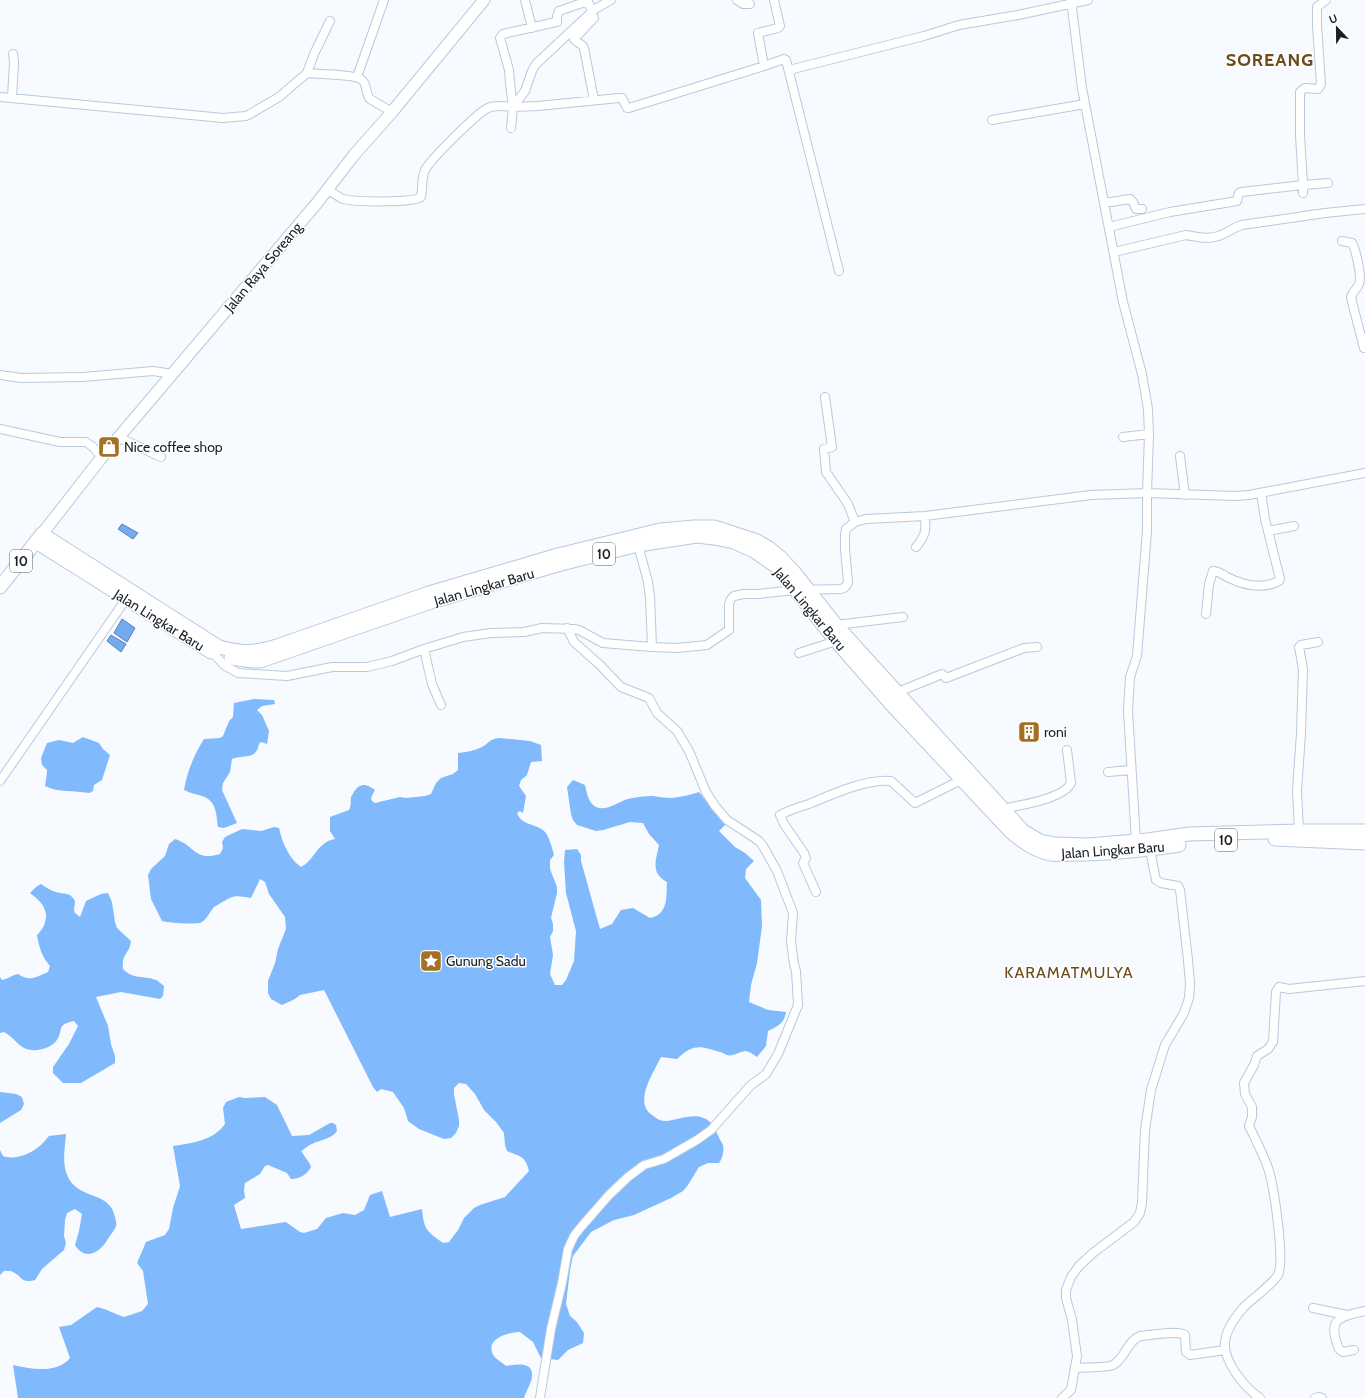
<svg xmlns="http://www.w3.org/2000/svg" width="1365" height="1398" font-family="Cabin,sans-serif">
<rect width="100%" height="100%" fill="#f7faff"/>
<!-- forest -->
<path fill="#80b9fc" d="M254,699L274,700L275,704L262,706L257,710L262,715L269,731L267,744L261,742L259,744C255,761 246,754 232,759L230,772L223,783L222,790L237,823L224,828L218,827C216,814 217,801 202,796C196,794 190,793 184,790C187,772 194,755 204,739L220,738L223,736L229,721L233,717L234,703Z
M83,737L99,743L103,749L110,755L102,780L94,785L93,791L89,793C74,790 59,793 45,786L47,773V770L42,765L41,758L47,743L59,740L73,743Z
M499,738L530,741L541,745L542,761L531,762L527,775L521,780L519,786L526,796L523,813L520,811L517,813C522,826 535,823 544,831C549,835 552,848 554,855L550,860V869L557,887V893L551,918L553,924V931L550,937L553,955L550,974L555,985H562L566,980L574,961L576,931L566,893L564,862L565,850L577,849L581,855V861L600,929L612,924L621,910L633,908L650,918C669,914 666,896 667,882C650,873 656,860 659,845L649,834L643,823L630,822L603,830L596,831L577,825L573,820L571,814L567,787L573,780L585,785C587,793 588,803 596,807C607,812 619,801 628,799C636,797 646,796 653,796C660,797 665,798 672,798C681,797 691,795 699,792L714,811L727,823L719,831L735,847L745,853L754,861L746,869L745,878L761,900L762,926L757,963L751,985L749,1002L768,1010L786,1012C784,1024 778,1026 768,1031L766,1046L757,1057C754,1055 749,1051 745,1051C737,1052 731,1059 723,1053C701,1047 695,1042 677,1059L661,1057C654,1072 633,1102 652,1115C656,1118 660,1121 665,1121C680,1120 697,1110 710,1122C715,1126 718,1137 722,1143C725,1148 723,1158 719,1163H708L699,1167L688,1185L683,1191L671,1198L634,1215L614,1220L591,1232L573,1256L570,1270L566,1304L570,1316L577,1322L584,1333L583,1343L568,1350L558,1360L541,1358L533,1342L520,1332C510,1332 487,1338 492,1352C493,1358 502,1362 506,1366C516,1364 534,1361 532,1377C531,1384 526,1391 524,1398H18L13,1365C31,1369 57,1374 70,1358L59,1327L71,1325L97,1307C107,1309 115,1314 124,1317L142,1311L148,1304L143,1271L137,1263L146,1242L165,1235L169,1229L173,1208L180,1186L173,1146C192,1143 213,1141 225,1124L223,1108L226,1102L239,1097L245,1098L265,1097L277,1105L292,1136L309,1135L330,1123H333L336,1125L337,1131C332,1139 320,1140 312,1144C308,1145 305,1149 301,1151L310,1164L311,1167C307,1175 299,1179 291,1179L287,1173L268,1165L265,1166L260,1174L245,1183L244,1190L245,1198L234,1205L241,1229L286,1222L300,1232L304,1233L317,1229L326,1218L343,1213L355,1215L364,1210L370,1195L382,1191L390,1217L422,1209C424,1229 426,1231 443,1243L449,1242L458,1230L464,1218L474,1208L480,1205L505,1197L529,1171C525,1155 521,1157 507,1151L505,1145L504,1133L496,1122L484,1110L475,1094L466,1084L459,1083L454,1088V1094L459,1120V1126L456,1133L451,1138L444,1139L419,1129L408,1121L404,1108L393,1092L381,1089L377,1092L373,1087L324,990L300,995L295,999L282,1005L271,999L268,993V981L275,963L278,949L286,929L285,917L269,894L265,882L260,879L251,898C234,895 234,895 219,904C218,905 215,906 214,907C210,911 208,918 202,922C197,925 169,923 162,921L151,899L148,875L151,869L165,856L169,844L175,839C195,845 194,862 220,854L223,848L222,842L225,837L242,829L261,831L274,827L279,828C282,842 289,859 301,867C315,860 317,842 335,839L330,831V817L349,810C352,803 350,802 351,797C352,795 353,794 354,792C360,782 367,784 375,790L371,798L372,801L375,803L400,797L406,798L425,796L431,794L436,783L441,778L453,774L458,770V753C466,752 474,751 482,747C489,744 488,739 499,738Z
M41,884C46,887 51,891 56,892C65,895 69,891 75,901L74,910L75,913L80,917L86,901L101,894L108,893L112,902L115,922L117,928L131,941C130,954 121,953 123,969C134,980 143,975 156,980C159,981 161,984 164,986L163,996L160,999L121,992L96,997L108,1026L111,1044L115,1056V1063L81,1083H63L53,1073V1067L69,1044L78,1026L74,1021C70,1022 65,1023 62,1026C60,1030 60,1035 58,1038C53,1049 34,1053 24,1048C17,1044 12,1036 4,1032L0,1033V977L2,980C8,979 12,975 18,974C30,982 36,977 48,972L50,966C42,957 39,947 37,935C44,929 49,917 44,908C42,902 35,897 30,893L36,887Z
M0,1092L16,1094L22,1097L24,1104L21,1110L0,1123Z
M66,1134C65,1149 61,1165 69,1179C79,1196 101,1194 110,1206C112,1208 113,1211 114,1214C115,1217 117,1222 116,1226C114,1231 109,1237 106,1242C98,1254 84,1260 75,1245L79,1231L82,1214L75,1209L67,1213L65,1220L64,1236L66,1243L64,1250L42,1269L35,1280C20,1284 22,1275 11,1271C9,1271 6,1271 4,1271L0,1275V1150L3,1156C14,1160 28,1155 37,1148C42,1145 45,1140 49,1136Z"/>
<!-- water -->
<path fill="#73abee" stroke="#5881b2" d="M122,524L138,533L133,539L118,529Z
M122,619L135,628L127,642L114,633Z
M111,635L126,644L121,652L107,641Z"/>
<g fill="none" stroke-linecap="round" stroke-linejoin="round">
<!-- minor casing -->
<g stroke="#b8c9de" stroke-width="10">
<path id="minor" d="M525,0L532,28
M737,0L743,4H750
M774,0L780,26L778,28L758,33L764,66L784,59L786,60L839,271
M1071,0L1082,88L1123,302L1142,374L1148,409L1149,434L1147,493L1235,496L1249,495L1365,473
M789,70L924,36L959,25L1018,15L1088,0
M307,73L314,54L330,21
M357,77L384,0
M0,97L223,118L246,116L250,114L279,97L307,73C317,74 356,74 362,80C368,85 365,94 370,99L392,112
M12,98L14,62L13,54
M513,107L538,106L619,98H622L627,108H629L764,66
M992,120L1085,104
M511,128L513,107L510,83L509,70L500,38L503,34L556,22H557V16L559,11L588,1L594,18L574,39C576,43 582,43 584,48L594,100
M327,189C332,192 338,197 343,199C355,202 413,203 421,197C423,188 421,179 425,170C430,160 478,112 488,108C495,105 505,106 513,107L525,91L532,71L536,64L595,9L611,0
M1303,193V185L1328,183
M1104,203L1130,199L1133,202L1136,209H1142
M1109,227L1170,212L1237,201L1239,193L1241,192L1303,185L1300,135V92L1305,88L1318,89L1321,84L1317,26V7L1326,0
M1342,241L1352,243C1356,250 1362,277 1359,284C1357,290 1352,291 1351,298L1364,348H1365
M1114,252L1186,235C1198,237 1210,240 1221,235C1229,232 1234,227 1242,225L1325,213L1365,209
M0,375L21,378L83,377L153,371L173,374
M825,397L832,447L824,449L826,472L848,504L855,522
M0,429L60,442H86L93,447L102,457
M1123,437L1149,434
M120,438L161,457
M1180,456L1185,495
M1268,531L1294,526
M638,545L648,582L650,597L652,647
M916,547C926,535 926,531 925,516
M1206,614L1209,584L1213,571C1218,571 1222,574 1227,577C1243,585 1262,590 1279,581L1280,579L1265,519L1261,493
M836,625L903,617
M424,649L432,684L441,705
M799,653L836,641
M214,654L224,665L238,673L287,676L332,667H367L392,661L424,649L463,637L491,633L524,632L542,628L574,629L579,630L603,643L652,647L677,648L707,645L729,630V604L731,599L734,596L744,594H758L796,590L841,589C845,588 847,586 848,582L845,549V535L846,529L855,522L866,519L925,516L1091,495L1147,493V531L1137,656L1130,677L1128,711L1136,841
M898,692L942,674L946,678L1024,648L1037,647
M1108,772L1131,770
M0,781L126,599
M1003,809C1019,805 1064,799 1071,783L1067,750
M1299,831L1297,791L1301,733L1303,669L1299,647L1301,645L1318,642
M816,892L803,863L806,858L804,853L784,824L780,815C789,810 799,807 809,804C833,794 865,779 891,781L915,803L963,779
M1313,1308L1347,1315
M1354,1350L1343,1352L1339,1349C1327,1319 1338,1317 1365,1311
M1075,1368C1083,1367 1107,1368 1113,1365C1125,1359 1127,1341 1140,1336C1151,1335 1177,1330 1185,1335L1186,1352L1190,1355L1225,1350
M540,1398L551,1329L562,1283L568,1249L574,1236L581,1227L609,1195L628,1177L644,1165L664,1159L697,1140L711,1130L750,1086L766,1074L778,1054L798,1005L796,971L794,964L791,942L793,913L777,871L763,846L759,841L727,820L715,806L706,792L689,751L677,731L657,713L649,698L621,687L600,665L574,642L567,628
M1062,1398L1071,1390L1077,1356L1072,1320L1066,1298V1290L1071,1277L1079,1266L1093,1253L1134,1222L1140,1213L1142,1203L1145,1130L1151,1090L1165,1045L1184,1013L1189,998L1190,984L1188,960L1180,890L1178,886L1161,883L1156,880L1149,845
M1260,1398C1244,1387 1223,1361 1225,1342C1226,1330 1236,1316 1244,1307C1252,1299 1273,1284 1278,1275C1285,1260 1274,1186 1268,1168C1263,1154 1256,1140 1249,1126L1252,1117V1107L1245,1094L1244,1083L1254,1065L1257,1056L1268,1049L1273,1042L1276,992L1279,987L1289,989L1365,981
M1315,1398L1319,1397L1322,1398"/>
</g>
<!-- secondary casing -->
<g stroke="#b8c9de" stroke-width="13">
<path id="secondary" d="M42,534L102,457L317,203L354,155L392,112L484,0"/>
</g>
<!-- trunk casing -->
<g stroke="#b8c9de" stroke-width="15">
<path id="trunk" d="M36,542L211,652
M0,587L42,534L219,647C242,653 254,653 277,646L429,593L558,555L660,530L694,527H714L757,541L769,548L780,557L794,572L836,625L1023,831L1040,841L1055,844L1088,845L1148,840L1189,834L1299,831H1365
M231,658L253,661H260L431,602L561,564L638,545L697,536L714,538L734,542L754,551L777,567L836,641L891,704L1011,832C1023,842 1035,851 1051,854C1059,855 1068,854 1075,854C1110,854 1145,850 1179,845
M1275,839L1365,843"/>
</g>
<!-- minor -->
<use href="#minor" stroke="#fff" stroke-width="8"/>
<!-- secondary -->
<use href="#secondary" stroke="#fff" stroke-width="11"/>
<!-- trunk -->
<use href="#trunk" stroke="#fff" stroke-width="13"/>
</g>
<!-- icons -->
<defs>
<g id="shop-square" transform="scale(1.15)"><rect x="-9" y="-9" width="18" height="18" rx="4" fill="#a27126" stroke="#fff"/><path d="M-5-2.5h2.3a2.7 3.5 0 0 1 5.4 0H5L5.5 6h-11ZM-1.5-2.5h3a1.5 2.3 0 0 0-3 0Z" fill="#fff"/></g>
<g id="building-square" transform="scale(1.15)"><rect x="-9" y="-9" width="18" height="18" rx="4" fill="#a27126" stroke="#fff"/><path d="M-4-6H4V6H1V3H-1V6H-4ZM-2.5-4.3h1.7v1.8h-1.7ZM.8-4.3h1.7v1.8H.8ZM-2.5-1h1.7V.8h-1.7ZM.8-1h1.7V.8H.8Z" fill="#fff"/></g>
<g id="sight-square" transform="scale(1.15)"><rect x="-9" y="-9" width="18" height="18" rx="4" fill="#a27126" stroke="#fff"/><path d="M0-6L1.8-2.2L6-1.7L2.9 1.2L3.7 5.4L0 3.3L-3.7 5.4L-2.9 1.2L-6-1.7L-1.8-2.2Z" fill="#fff"/></g>
</defs>
<g fill-rule="evenodd">
<use href="#shop-square" x="109" y="447"/>
<use href="#building-square" x="1029" y="732"/>
<use href="#sight-square" x="431" y="961"/>
</g>
<g text-anchor="middle" dominant-baseline="central" stroke-width="3" stroke-linejoin="round" paint-order="stroke">
<!-- shield labels -->
<g fill="#fff" stroke="#5e6368" stroke-width="1">
<rect x="593" y="543" width="22" height="22" rx="3"/>
<rect x="10" y="550" width="22" height="22" rx="3"/>
<rect x="1215" y="829" width="22" height="22" rx="3"/>
</g>
<g font-size="13" font-weight="bold" fill="#192027">
<text x="604" y="554">10</text>
<text x="21" y="561">10</text>
<text x="1226" y="840">10</text>
</g>
<!-- street labels -->
<g font-size="14" fill="#192027" stroke="#fff">
<text transform="translate(263 267) rotate(-50)">Jalan Raya Soreang</text>
<text transform="translate(484 587) rotate(-16)">Jalan Lingkar Baru</text>
<text transform="translate(810 609) rotate(50)">Jalan Lingkar Baru</text>
<text transform="translate(159 620) rotate(32)">Jalan Lingkar Baru</text>
<text transform="translate(1113 850) rotate(-4)">Jalan Lingkar Baru</text>
</g>
<!-- poi labels -->
<g font-size="14" fill="#192027" stroke="#fff" text-anchor="start">
<text x="124" y="447">Nice coffee shop</text>
<text x="1044" y="732">roni</text>
<text x="446" y="961">Gunung Sadu</text>
</g>
<!-- quarter labels -->
<g font-size="16" letter-spacing="1" fill="#6e4c19" stroke="#fff">
<text x="1069" y="972">KARAMATMULYA</text>
</g>
<!-- district labels -->
<g font-size="18" font-weight="bold" letter-spacing="1" fill="#6e4c19" stroke="#fff">
<text x="1270" y="60">SOREANG</text>
</g>
</g>
<!-- north arrow -->
<g transform="translate(1337 28) rotate(338)" stroke="#ffffff" stroke-width="3" paint-order="stroke">
<path d="M0-3L7 15L0 10L-7 15Z" fill="#192027"/>
<text y="-6" font-size="11" font-weight="bold" text-anchor="middle" fill="#192027">U</text>
</g>
</svg>
